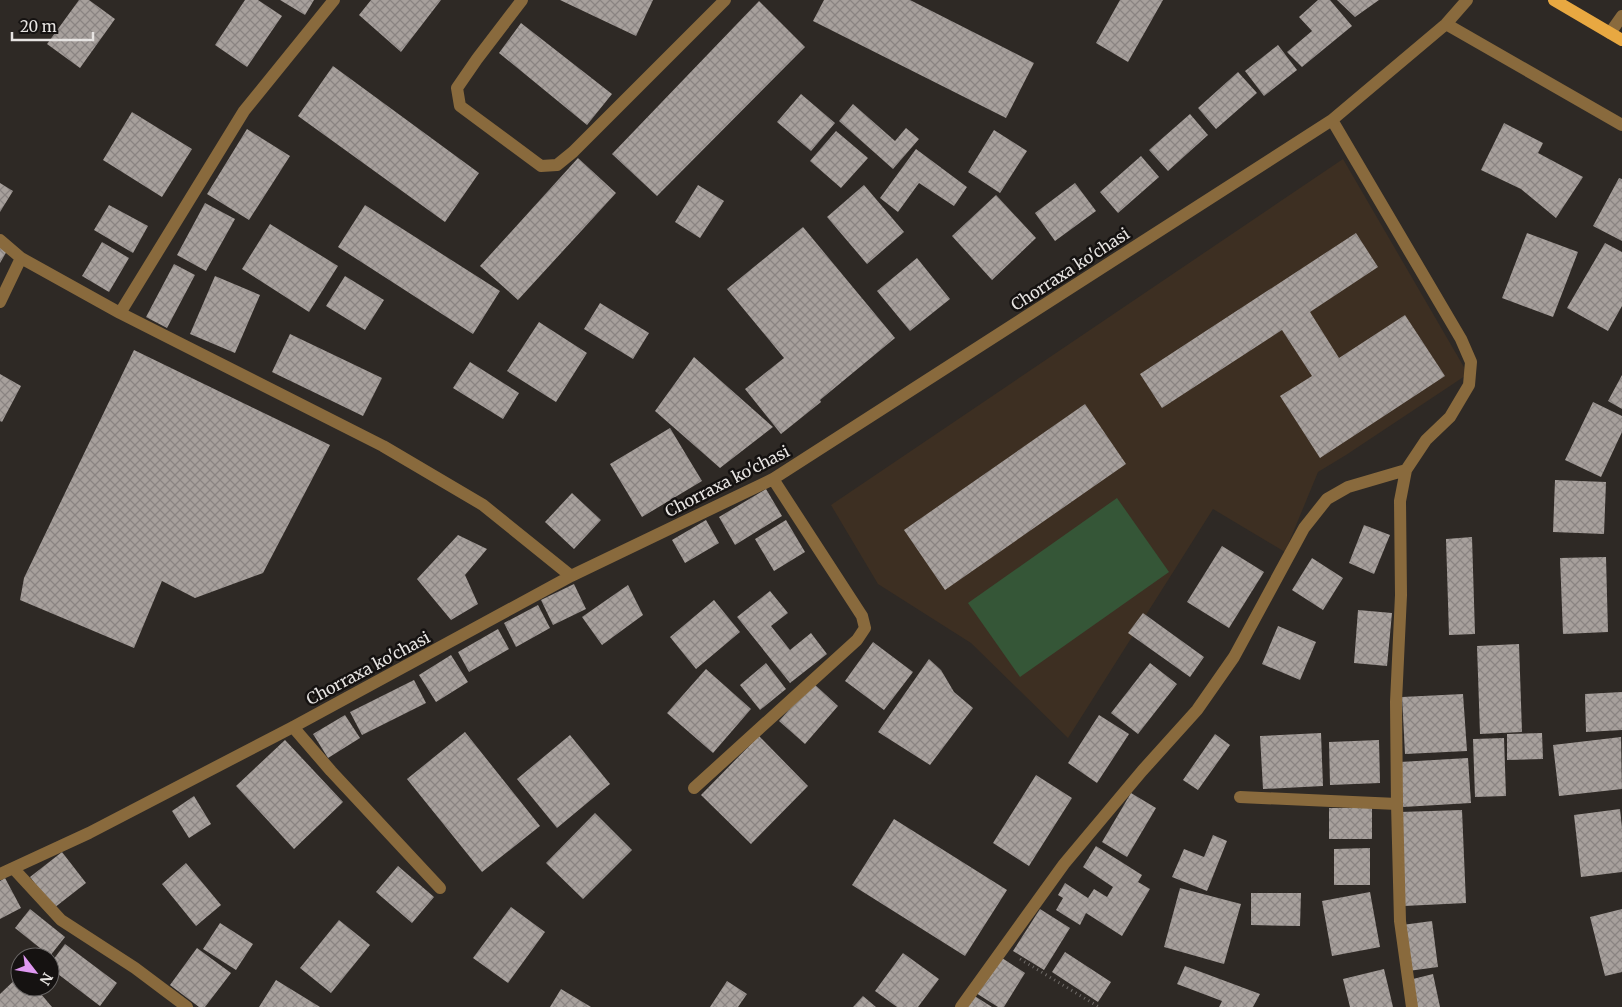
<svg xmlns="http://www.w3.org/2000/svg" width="1622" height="1007" font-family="Merriweather,serif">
<defs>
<pattern id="building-cross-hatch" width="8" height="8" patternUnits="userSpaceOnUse" patternTransform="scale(1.25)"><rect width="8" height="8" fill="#a7a09c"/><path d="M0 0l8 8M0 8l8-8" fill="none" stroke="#8a8482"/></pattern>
</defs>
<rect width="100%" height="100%" fill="#2e2925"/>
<!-- education -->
<path fill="#3d2f22" d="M1343,159L1468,374L1346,455L1318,472L1285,552L1213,509L1068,738L971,643L878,584L831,505Z"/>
<!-- green -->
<path fill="#355637" d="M1117,498L1169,572L1020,677L968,603Z"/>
<!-- building -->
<path fill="url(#building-cross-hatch)" d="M79,0H89L115,19L80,68L47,44Z
M245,0H258L282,16L247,67L215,45Z
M280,0H314L305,15Z
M371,0H441L401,52L359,15Z
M560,0H653L636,36Z
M824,0H910L1034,63L1006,118L813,21Z
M1120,0H1163L1128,62L1096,43Z
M1318,0H1330L1352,26L1302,67L1287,52L1312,31L1299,17Z
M1337,0H1379L1355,17Z
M759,1L805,47L657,196L612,154Z
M521,23L612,94L587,125L499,53Z
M1278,45L1297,70L1264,96L1245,71Z
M333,66L479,173L445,222L298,116Z
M1238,72L1257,93L1216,129L1198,108Z
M801,94L835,123L811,151L777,122Z
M853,104L895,141L906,128L919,139L893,169L839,121Z
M132,112L192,149L162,197L103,160Z
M1190,114L1208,135L1168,171L1149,150Z
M1504,123L1543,143L1538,153L1583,177L1556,218L1521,189L1481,170Z
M247,129L290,156L249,220L207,194Z
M994,130L1027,151L1000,193L968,172Z
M836,131L868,158L841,188L810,161Z
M916,149L967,187L954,206L919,183L898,212L880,198Z
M1141,156L1159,177L1118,213L1100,192Z
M578,158L616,193L518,300L480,266Z
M1619,178L1622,179V241L1593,226Z
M0,183L13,191L0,212Z
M1075,183L1096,211L1055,241L1035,213Z
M698,185L724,201L700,238L675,222Z
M864,185L904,232L867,264L827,217Z
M996,195L1036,238L992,280L952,236Z
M205,203L235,219L206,271L177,255Z
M109,205L148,226L133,253L94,230Z
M365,205L500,291L473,334L338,247Z
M270,224L338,266L309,312L242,269Z
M803,227L895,338L820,400L821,402L781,434L745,389L784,358L727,289Z
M1356,233L1378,267L1310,312L1339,358L1405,315L1445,376L1320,458L1280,396L1312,376L1282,330L1162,408L1140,374Z
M1527,233L1578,252L1553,317L1502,298Z
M102,242L129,258L109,292L82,276Z
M1605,243L1622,252V306L1608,331L1567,308Z
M0,246L7,251L0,263Z
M917,258L950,299L910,331L877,291Z
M174,264L195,275L167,328L146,317Z
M215,276L260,295L235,353L190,334Z
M345,276L384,300L365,330L326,306Z
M600,303L649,333L633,359L584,329Z
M539,322L587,353L556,402L507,371Z
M290,334L382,378L363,416L272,372Z
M134,350L330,445L263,573L195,598L162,581L134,648L20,600L24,578Z
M694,357L773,427L720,468L655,411Z
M470,362L519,393L503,419L453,388Z
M0,374L21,386L2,422L0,421Z
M1622,375V409L1608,401Z
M1593,402L1622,416V432L1601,477L1565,460Z
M1085,404L1126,464L945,590L904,530Z
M670,428L702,481L642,517L610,464Z
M1555,480L1606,482L1604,534L1553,532Z
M766,489L782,516L735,545L719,517Z
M572,493L601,520L574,549L545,522Z
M706,520L719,543L685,563L672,540Z
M786,520L805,552L774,571L755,539Z
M1364,525L1390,535L1374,574L1349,563Z
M458,535L487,549L465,575L478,604L451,620L417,579Z
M1472,537L1475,634L1449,635L1446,539Z
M1222,546L1264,572L1229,628L1187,602Z
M1606,557L1608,632L1563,634L1560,558Z
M1312,558L1343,578L1323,610L1292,590Z
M574,584L586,609L553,625L541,600Z
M628,585L643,615L602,645L582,617Z
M770,591L788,613L771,626L790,650L811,633L827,654L790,683L737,617Z
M714,600L740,632L696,669L670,637Z
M538,605L550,628L516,647L504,623Z
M1358,610L1392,613L1387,666L1354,663Z
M1143,613L1204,657L1190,677L1128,633Z
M1278,626L1316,642L1300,680L1262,664Z
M498,629L509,649L469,672L458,652Z
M873,642L913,672L884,710L845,681Z
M1519,644L1522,732L1480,734L1477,646Z
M451,655L468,682L436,702L419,675Z
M929,659L941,670L954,692L973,708L930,765L878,732Z
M766,663L786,689L760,710L740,685Z
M1150,663L1177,684L1138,734L1111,713Z
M706,669L751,709L713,753L667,713Z
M414,680L426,703L362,735L350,712Z
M813,683L838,706L805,744L779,721Z
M1622,692V730L1586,732L1585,694Z
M1463,694L1467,751L1405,754L1402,697Z
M345,715L360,738L328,758L313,734Z
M1099,715L1129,734L1097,783L1068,763Z
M465,732L540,826L482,872L407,779Z
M1321,733L1323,786L1263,789L1260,736Z
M1542,733L1543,759L1507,760V734Z
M1215,734L1230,745L1198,790L1183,780Z
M570,735L610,784L557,828L517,779Z
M759,736L808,786L751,844L701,795Z
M1621,737L1622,789L1559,796L1553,745Z
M1504,738L1506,796L1475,797L1473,739Z
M285,740L343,802L294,849L236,786Z
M1379,740L1380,783L1330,785L1329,742Z
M1468,758L1471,803L1403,807L1400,762Z
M1036,775L1072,798L1029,866L993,843Z
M1131,793L1156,808L1127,857L1102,842Z
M194,796L211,824L189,838L172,811Z
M1329,808H1372V839H1329Z
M1620,809L1622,828V872L1581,877L1574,815Z
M1462,810L1466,903L1404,906L1400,812Z
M595,813L632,850L583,899L546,863Z
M894,819L1007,890L965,956L852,885Z
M1213,835L1227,841L1207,891L1172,877L1184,849L1204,857Z
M1096,846L1142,875L1138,882L1150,889L1122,936L1086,913L1080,925L1056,910L1063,898L1058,895L1065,883L1088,898L1094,889L1107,897L1113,887L1083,867Z
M1370,848V885H1334V849Z
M62,852L86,883L54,908L30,877Z
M186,863L221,905L196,926L162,884Z
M398,866L434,897L412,923L376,892Z
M5,878L21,908L0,919V881Z
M1180,888L1241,904L1224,964L1164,947Z
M1370,892L1380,947L1332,956L1322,901Z
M1251,893H1301L1300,926L1251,925Z
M511,907L545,932L508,983L473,958Z
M30,909L65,937L50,956L15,928Z
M1040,909L1070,928L1044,970L1013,951Z
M1622,909V972L1605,976L1590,917Z
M339,920L370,945L331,993L300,968Z
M1432,921L1438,967L1408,971L1402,925Z
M220,923L253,944L236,970L203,949Z
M65,944L117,983L100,1006L50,968V964Z
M197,948L231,973L205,1007H199L170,985Z
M1065,952L1111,982L1098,1002L1052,972Z
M903,953L939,979L918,1007H897L875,991Z
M999,956L1025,973L1004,1007H998L976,993Z
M1185,966L1260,994L1253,1007H1219L1222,1001L1177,984Z
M1384,969L1393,1007H1350L1343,979Z
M1433,974L1440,1007H1415L1409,980Z
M20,975V987H35L52,1007H0V994Z
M276,980L320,1007H259Z
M727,981L747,994L738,1007H710Z
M561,989L591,1007H550Z
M973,995L992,1007H966Z
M863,996L876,1007H853Z"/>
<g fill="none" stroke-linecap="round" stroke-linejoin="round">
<!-- path -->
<path stroke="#716d6a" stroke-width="3" stroke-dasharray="1 4" stroke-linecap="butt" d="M1020,959L1099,1007"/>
<!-- minor -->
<path stroke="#896a3d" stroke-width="12" d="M334,0L244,111L120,313L383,446L483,505L571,576
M522,0L477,59L457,88L460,106L541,166L557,165L573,152L725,0
M1446,24L1622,125
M1610,33L1622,16
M1332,120L1461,339L1471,362L1469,385L1450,417L1426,440L1406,470L1400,501L1401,595L1396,702L1397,804L1400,921L1412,1007
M0,240L21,258
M0,302L21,258L120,313
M293,727L331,771L440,888
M694,788L857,640L865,628L862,616L773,479
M1240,797L1397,804
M13,868L61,920L135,968L187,1007
M0,874L89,833L293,727L571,576L773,479L1332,120L1446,24L1467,0
M961,1007L1064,864L1142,771L1197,710L1234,657L1304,528L1327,499L1348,487L1406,470"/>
<!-- major -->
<path stroke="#e8a841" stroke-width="12" d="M1554,0L1622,40"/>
</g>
<g text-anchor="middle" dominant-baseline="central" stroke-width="5" stroke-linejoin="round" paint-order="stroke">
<!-- street labels -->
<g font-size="16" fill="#e7e4e2" stroke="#151211">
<text transform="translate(1070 269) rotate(-33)">Chorraxa ko'chasi</text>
<text transform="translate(727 481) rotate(-27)">Chorraxa ko'chasi</text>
<text transform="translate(368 668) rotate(-28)">Chorraxa ko'chasi</text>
</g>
</g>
<!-- north arrow -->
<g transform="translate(35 972) rotate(121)"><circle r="24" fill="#151211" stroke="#696665"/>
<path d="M0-4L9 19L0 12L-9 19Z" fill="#df98f1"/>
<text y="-8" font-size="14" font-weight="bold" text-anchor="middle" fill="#e7e4e2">N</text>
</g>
<!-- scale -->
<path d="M12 32v8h81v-8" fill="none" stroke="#e7e4e2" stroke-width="2.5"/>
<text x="20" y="32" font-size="15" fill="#e7e4e2" stroke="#151211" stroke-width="4" paint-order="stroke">20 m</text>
</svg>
